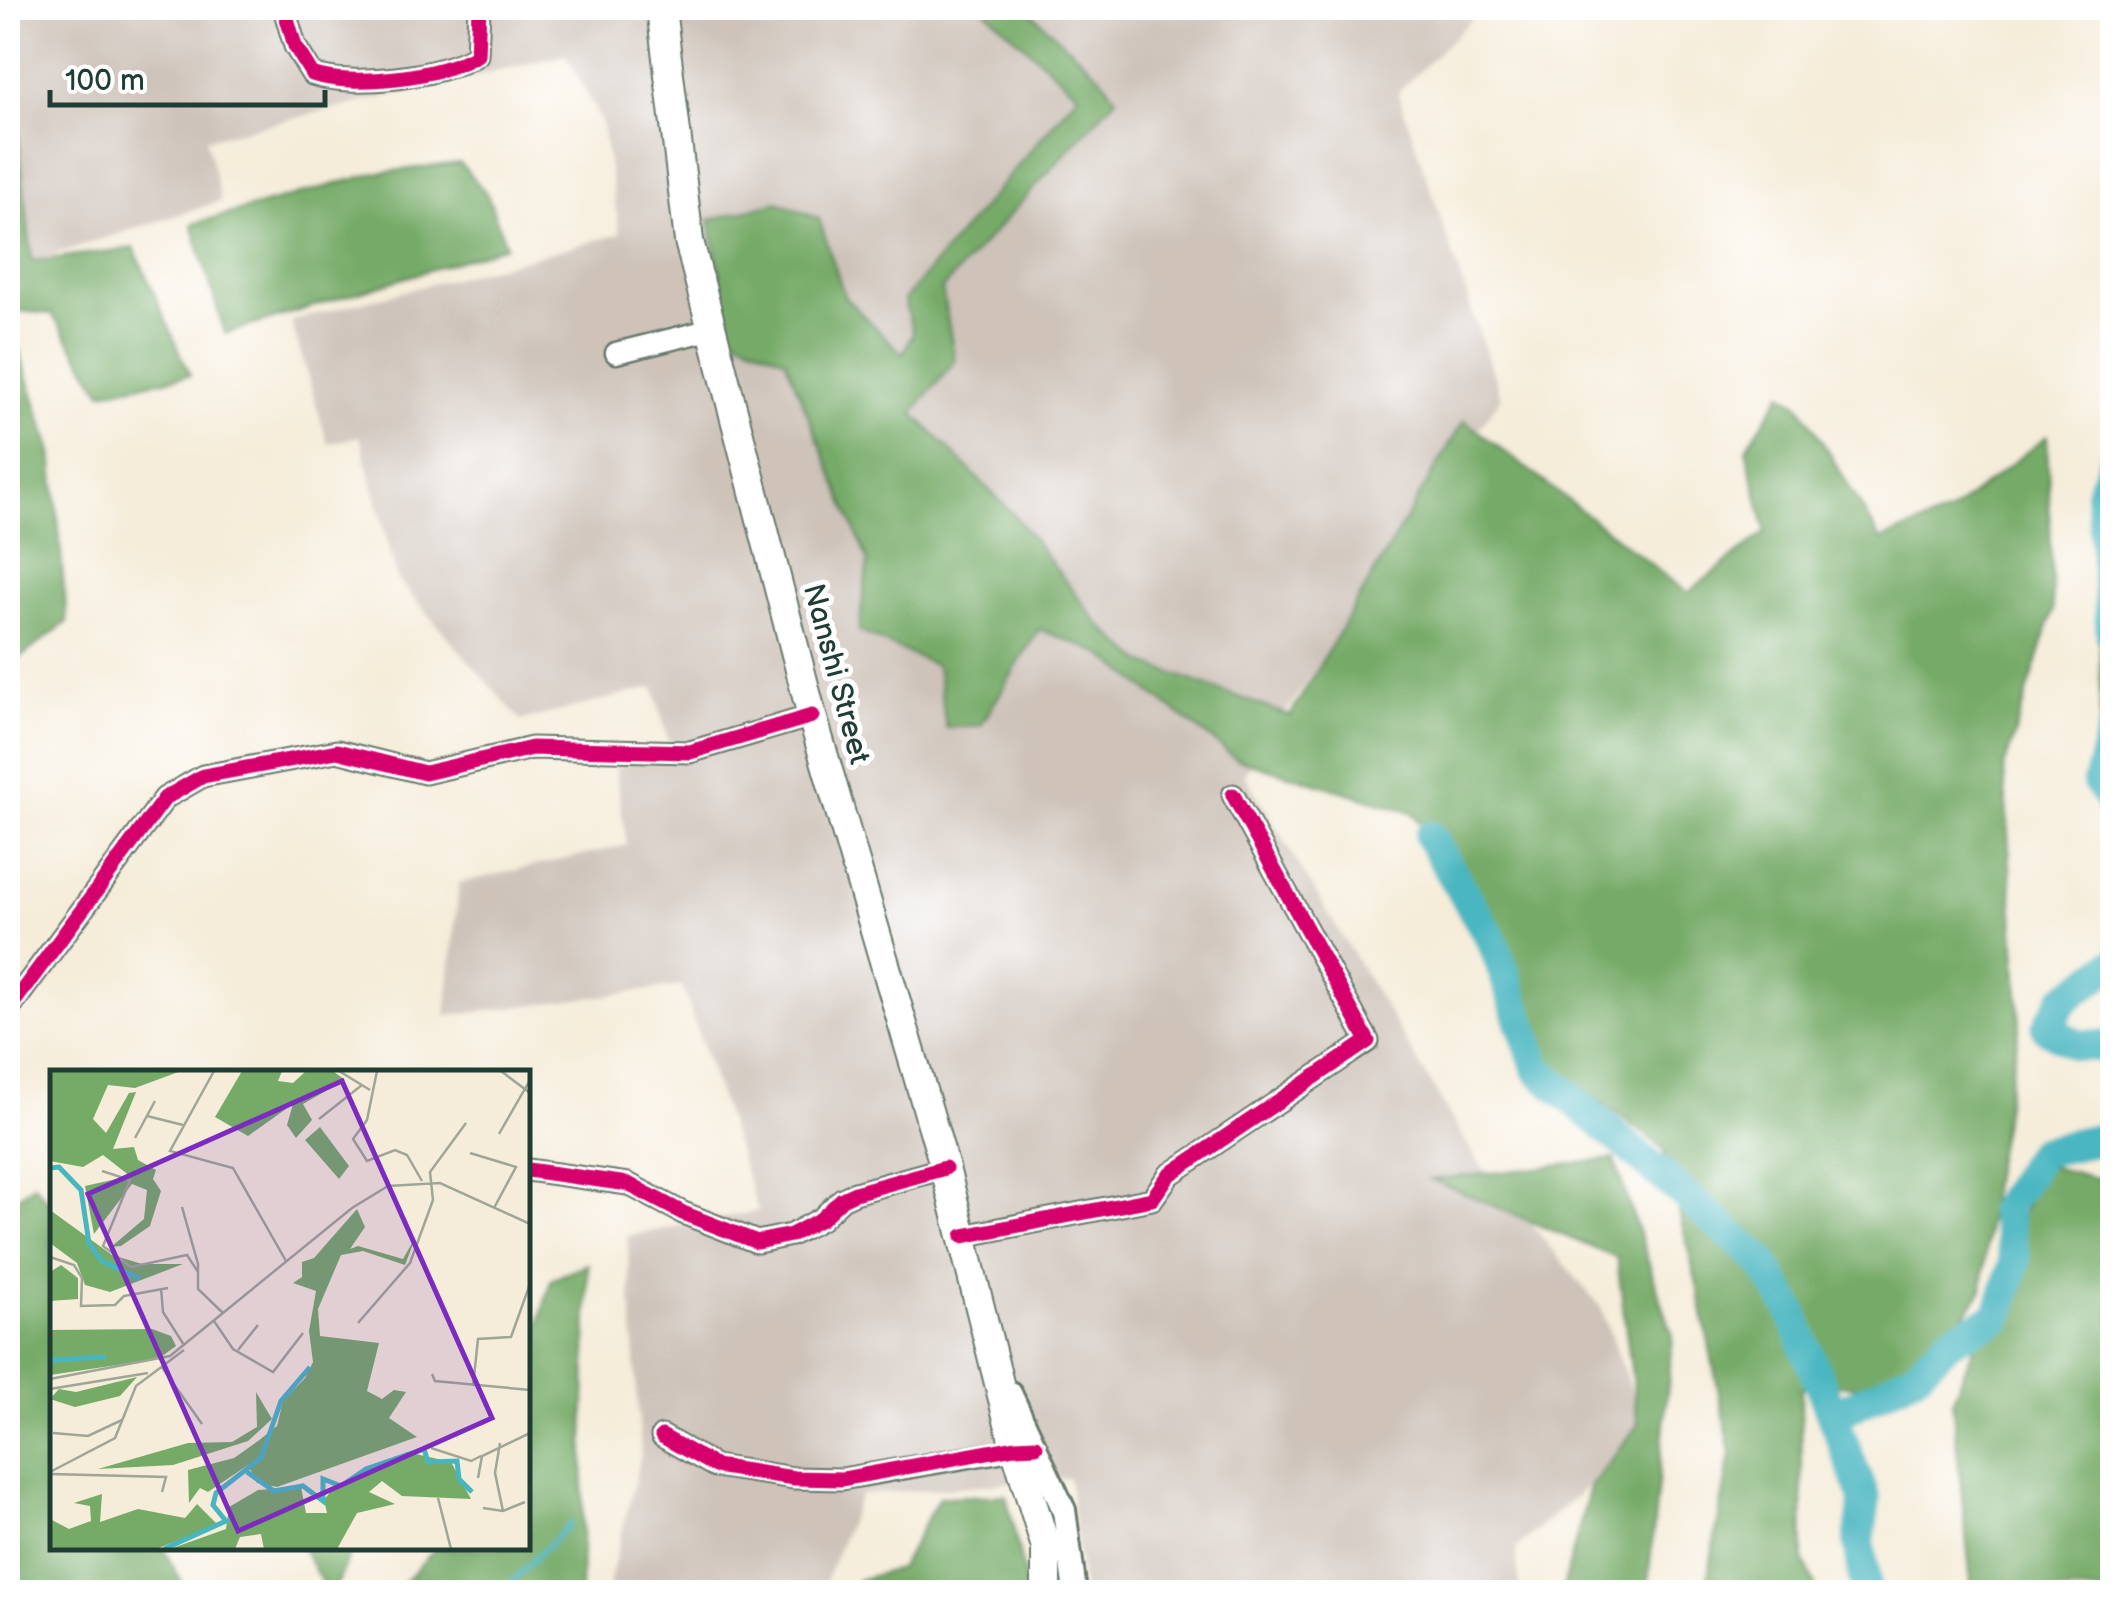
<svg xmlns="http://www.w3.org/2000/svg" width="2120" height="1600" font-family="'Balsamiq Sans',sans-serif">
<rect width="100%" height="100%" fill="#fff"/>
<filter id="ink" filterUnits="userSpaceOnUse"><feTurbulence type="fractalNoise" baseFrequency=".01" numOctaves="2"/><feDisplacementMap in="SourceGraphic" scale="20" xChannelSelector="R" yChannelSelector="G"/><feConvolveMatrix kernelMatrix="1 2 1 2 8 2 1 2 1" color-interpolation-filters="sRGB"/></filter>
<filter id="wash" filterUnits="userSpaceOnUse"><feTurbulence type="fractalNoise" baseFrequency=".0048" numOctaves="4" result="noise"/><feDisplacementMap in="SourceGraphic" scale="40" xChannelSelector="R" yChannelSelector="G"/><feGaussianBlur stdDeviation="2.25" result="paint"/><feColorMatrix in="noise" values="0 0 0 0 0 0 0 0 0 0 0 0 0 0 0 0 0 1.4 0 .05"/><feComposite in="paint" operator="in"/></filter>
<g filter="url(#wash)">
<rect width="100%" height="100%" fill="#f5ecd9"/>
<!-- industrial -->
<path fill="#cec2b9" d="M8,8H1483L1398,92L1501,397L1244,774L1477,1160L1601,1308L1647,1435L1516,1548L1520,1592H1083L1069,1478L860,1495L821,1592H607L641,1454L627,1236L758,1211L682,986L446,1016L459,883L627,845L615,767L671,751L654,687L521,721L397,579L360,436L328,444L291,321L620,234L601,121L566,55L206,139L221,201L8,269Z"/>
<!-- forest -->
<path fill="#76aa67" stroke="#4a744e" stroke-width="2.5" d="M983,8H1026L1102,78L1116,98L942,289L955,361L913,413L1013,514L1100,625L1142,662L1290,716L1464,420L1688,593L1766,532L1746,449L1782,393L1801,406L1881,540L1949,513L2047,436L2053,610L2004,768L2020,1025L1992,1181L1982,1290L1915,1390L1819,1384L1801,1389L1803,1559L1818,1592H1705L1731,1453L1697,1284L1663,1148L1546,1061L1477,889L1411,812L1237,759L1100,653L1039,629L981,725L946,728L937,666L859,631L868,561L785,359L732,336L709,220L778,202L819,219L845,298L903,354L913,333L904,300L1078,94Z
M8,47L32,261L134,248L190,375L102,392L52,314L8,310Z
M460,163L487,194L506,246L225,334L192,224L376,173Z
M8,317L52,452L67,622L8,667Z
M2112,500V985L2100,750V527Z
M1614,1159L1673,1336L1647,1592H1562L1590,1487L1638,1425L1617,1258L1432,1180Z
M2040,1164L2112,1182V1592L1972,1591L1952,1401L1995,1295Z
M34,1184L52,1206V1337L49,1341L52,1349V1548H163L187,1592H8V1400L16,1395L8,1352V1204Z
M588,1264L581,1592H395L436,1548H528V1365L551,1280Z
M1006,1495L1028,1592H852L858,1580L900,1568L939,1497Z
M303,1548H352L334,1592H327Z"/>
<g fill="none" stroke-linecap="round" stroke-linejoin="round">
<!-- stream -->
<path stroke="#48b6c1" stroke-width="5" d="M501,1592L570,1524"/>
<!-- river -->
<path stroke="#48b6c1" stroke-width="32" d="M2112,466L2101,493L2112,636
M2112,733L2098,782L2112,803
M1430,837L1493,942L1538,1070L1761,1260L1791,1310L1865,1499L1859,1542L1866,1592
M2112,965L2063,1000L2047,1028L2077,1045L2112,1047
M1834,1415L1914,1375L1950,1340L1998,1317L2015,1261L2004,1209L2041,1152L2112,1137"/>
</g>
</g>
<g filter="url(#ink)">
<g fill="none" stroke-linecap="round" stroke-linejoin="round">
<!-- minor casing -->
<g stroke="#6a7a6e" stroke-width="25">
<path id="minor" d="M284,8L295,46L312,74C352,88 442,77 477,55L479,8
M616,353L713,329
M8,1010L165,798L203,776L337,751L425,773L532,748L690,752L812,716
M528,1170L628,1184L683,1213L757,1242L791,1235L821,1219L842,1199L855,1193L945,1168
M963,1236L1152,1199L1169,1175L1368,1041L1233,795
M662,1436L715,1466L794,1478L842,1479L1028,1447"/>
</g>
<!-- tertiary casing -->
<g stroke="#6a7a6e" stroke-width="28">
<path id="tertiary" d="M1010,1393L1064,1510L1075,1592"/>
</g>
<!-- secondary casing -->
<g stroke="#6a7a6e" stroke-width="32">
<path id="secondary" d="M661,8L689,241L812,716L945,1168L1015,1447L1046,1547V1592"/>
</g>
<!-- minor -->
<use href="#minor" stroke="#fff" stroke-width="20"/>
<!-- tertiary -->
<use href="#tertiary" stroke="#fff" stroke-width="22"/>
<!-- secondary -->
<use href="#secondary" stroke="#fff" stroke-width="28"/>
<!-- cycleway casing -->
<g stroke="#fff" stroke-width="21">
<path id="cycleway" d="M284,8L295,46L312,74C352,88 442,77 477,55L479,8
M8,1010L165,798L203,776L337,751L425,773L532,748L690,752L812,716
M528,1170L628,1184L683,1213L757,1242L791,1235L821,1219L842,1199L855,1193L945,1168
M963,1236L1152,1199L1169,1175L1368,1041L1233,795
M662,1436L715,1466L794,1478L842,1479L1015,1447L1036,1446"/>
</g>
<!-- cycleway -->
<use href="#cycleway" stroke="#d6006c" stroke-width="15"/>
</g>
</g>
<g text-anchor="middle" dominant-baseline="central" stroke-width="10" stroke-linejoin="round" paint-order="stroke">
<!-- street labels -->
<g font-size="30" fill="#1f3d34" stroke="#fff">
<text transform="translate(836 674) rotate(75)">Nanshi Street</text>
</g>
</g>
<!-- overview -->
<g transform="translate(50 1070)">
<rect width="480" height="480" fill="#f5ecd9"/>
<path d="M0,1H131L85,18L58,15L43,49L56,63L79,23L86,22L63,79L84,77L88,90L106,100L103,109L111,121L100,156L71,176L61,177L94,149L97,120L82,114L44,164L35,116L80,106L53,85L33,97L0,91ZM192,1H232L228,11L243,13L256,1H283L295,10L253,34L262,50L246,68L237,55L243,34L198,66L165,47ZM270,57L299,96L289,109L255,70ZM307,139L315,157L300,179L308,176L353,189L366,166L355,195L313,181L291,185L268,239L270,266L329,273L317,321L332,329L344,320L356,322L339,348L367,367L227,417L207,413L198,395L158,422L150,418L139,433L138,400L184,388L208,371L227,356L233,331L255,308L263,292L259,261L266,221L243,213L252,207V192L264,188ZM0,140L62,185L92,194H133L60,222L35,215L27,193L0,173ZM11,195L28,208V229L0,231V202ZM102,259L121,266L126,276L108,289L0,305V260ZM87,307L70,326L25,337L0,329L9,319L26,322ZM206,322L222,349L198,371L123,395L48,399L138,373L182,372L207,357ZM357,382L401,392L421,429L352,426L332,411L319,422L345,434L307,443L287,479H214L211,464L190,467L185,479H120L176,459L179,437L208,420L251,417L256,443H277L274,430L285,416ZM52,424L50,452L88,439L135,448L147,434L168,455L106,479H0V449L19,459L41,451L40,436L24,433Z" fill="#76aa67"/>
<path fill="none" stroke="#48b6c1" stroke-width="5" d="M0,98L9,97L31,120L39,173L52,191L90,209M0,290L56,287M197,402L224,421L253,416L273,431V409L291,416L316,399L374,379L378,392L407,391L409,409L422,422M114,479L176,451L163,435L166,423L211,388L231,331L260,297"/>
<path fill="none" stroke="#9fa697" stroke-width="2.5" d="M164,1L120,81L183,98L236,191M289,1L320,20M327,1L317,50L303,69L317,91L345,80L357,85L372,111M451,1L480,23M97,46L133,55M269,49L312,15M449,64L480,10M85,68L105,31M420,83L466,97L444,138M52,101L80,110L53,176L81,197L137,185L148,202M132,137L148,194V219L173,243M0,187L24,195L32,208L31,236L65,235L74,226L118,218M111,218L113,242L134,275M164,251L183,279L223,302L253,263M308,253L360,193L383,130L380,102L416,53M188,280L208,255M111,296L152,354M382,304L385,311L480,320M0,309L120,286L302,138L338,116L390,113L480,154M423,316L428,269L461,267L480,214M0,319L98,303M3,363L38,366L72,350M450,373L445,403L453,441M381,378L421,391L431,386M0,402L65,368L86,316L134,280M0,404L116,407L112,422M428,408L432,386L480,363M388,428L401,479M433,438L453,441L475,432"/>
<path fill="#7b2cbf" fill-opacity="0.15" stroke="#7b2cbf" stroke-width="5" d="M292,11L442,348L188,461L38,124Z"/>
<rect width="480" height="480" fill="none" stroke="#1f3d34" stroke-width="5"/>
</g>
<!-- margin -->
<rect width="2120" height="1600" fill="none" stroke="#fff" stroke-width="40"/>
<!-- scale -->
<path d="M50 90v15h275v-15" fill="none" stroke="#1f3d34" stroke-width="5"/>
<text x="65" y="90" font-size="30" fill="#1f3d34" stroke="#ffffff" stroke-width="8" paint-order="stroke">100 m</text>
</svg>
